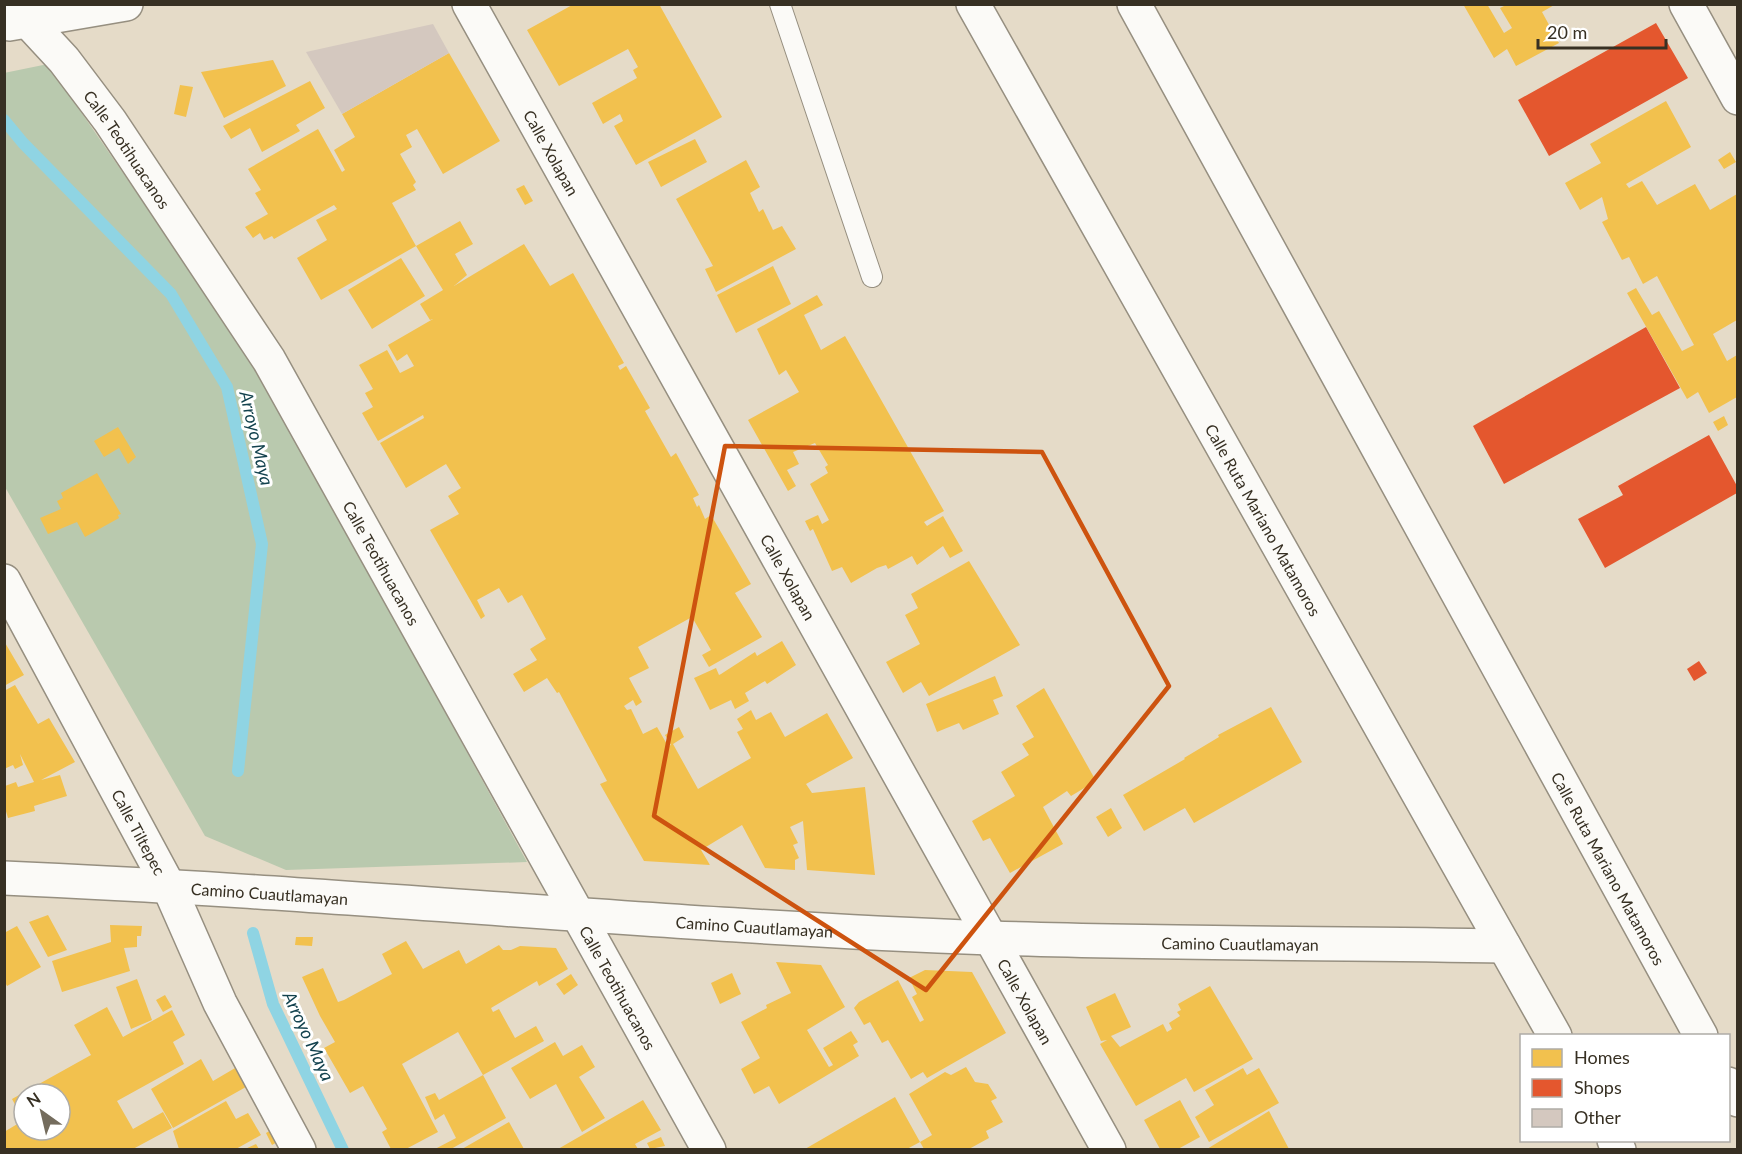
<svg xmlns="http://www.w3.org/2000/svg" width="1742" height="1154" font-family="Lato,sans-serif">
<rect width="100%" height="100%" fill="#e5dbc8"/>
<!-- green -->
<path fill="#b9c9ae" d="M48,64L256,366L527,862L286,870L205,836L5,487L4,73Z"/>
<!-- homes -->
<path fill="#f2c14e" d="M574,4H659L722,117L636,165L614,126L623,121L620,114L603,124L592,103L637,78L633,70L638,67L628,49L559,86L527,30Z
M1463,4H1487L1504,33L1512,28L1500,8L1508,4H1556L1542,12L1559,43L1516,66L1507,49L1494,58Z
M449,53L500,141L443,174L417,129L406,135L412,147L400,154L416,182L413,185L416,190L392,203L416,246L321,300L297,258L327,240L316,220L337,209L334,205L274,239L272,236L264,240L260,233L253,238L245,227L268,214L255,193L261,190L248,169L318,129L342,172L345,170L334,150L355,137L342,114Z
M273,60L286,86L224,118L201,72Z
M310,81L325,108L296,125L300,131L262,152L250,128L231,139L223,126Z
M180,85L193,87L186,117L174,114Z
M1666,101L1691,147L1626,184L1629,188L1642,181L1657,205L1695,184L1710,210L1737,194V320L1713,334L1727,361L1737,355V397L1709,413L1698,392L1687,399L1627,293L1636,288L1652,315L1659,311L1682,351L1694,345L1657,276L1643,284L1629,257L1622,260L1602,222L1608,219L1602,197L1580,210L1565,183L1601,163L1590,144Z
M695,139L707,162L661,187L648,162Z
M1730,152L1736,162L1724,169L1718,160Z
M746,160L760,187L750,193L759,212L763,209L773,230L782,226L796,249L716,292L705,269L713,266L676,199Z
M524,185L533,201L525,205L516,189Z
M460,221L473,244L455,254L467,275L454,286L524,244L550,286L573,273L624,363L618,366L620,370L626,366L650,408L645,411L671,457L676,453L699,495L693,498L697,507L699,505L705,519L711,515L751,584L735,593L762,637L709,667L702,655L711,650L692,617L638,647L649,668L629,678L642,702L636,706L633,700L624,706L627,710L631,709L643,734L657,727L668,746L671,745L665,735L679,727L684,737L673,744L698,789L751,758L737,732L743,729L737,719L751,710L756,720L771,712L785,737L827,713L853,758L806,784L812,793L865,787L875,875L807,870L803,821L790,827L798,843L793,845L799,858L795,860V870L765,868L742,825L701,850L710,865L644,861L600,784L607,781L559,692L557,693L547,678L524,692L513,674L537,660L530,649L546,639L522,595L508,603L499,588L477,600L485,616L481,619L430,530L459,514L448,496L461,488L446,464L406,488L380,443L424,418L423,415L378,441L362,413L373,407L365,393L373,389L359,365L387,350L400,373L414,366L407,354L397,361L388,345L433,319L430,320L420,304L443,290L416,246Z
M401,258L425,296L372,329L348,290Z
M773,266L791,304L736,333L717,295Z
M817,295L823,305L804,315L821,350L845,336L944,511L924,522L927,526L943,516L963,551L950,558L943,546L917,565L912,556L888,569L886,565L877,568L851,583L842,567L832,571L813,529L810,531L805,521L818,515L822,524L829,520L810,484L828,473L825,467L828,465L815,443L793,452L799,464L787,470L796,486L788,491L748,420L799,392L786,370L779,375L757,329Z
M1724,416L1728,425L1718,431L1713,422Z
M118,427L136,457L128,464L119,448L104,457L94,441Z
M97,473L121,514L118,515L119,518L85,537L77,522L48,534L40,518L61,509L57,501L63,498L61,493Z
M969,561L1020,645L929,696L921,682L903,693L886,662L920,644L905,615L918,608L911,594Z
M4,641L24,675L4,686Z
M782,641L796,665L767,684L765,681L745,693L749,701L735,709L731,700L710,710L694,678L716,668L719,675L721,674L755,652L757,656Z
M995,676L1003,696L993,700L999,714L963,730L959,723L937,732L926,704Z
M15,685L38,724L49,718L75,762L41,780L60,775L67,796L34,806L35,811L8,818L5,808V786L16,782L18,787L34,782L20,754L23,765L15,769L13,765L4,769V691Z
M1044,688L1096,781L1071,796L1067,791L1043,807L1063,844L1010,873L990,838L983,841L972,821L1015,796L1001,772L1029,755L1022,744L1034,737L1016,706Z
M1271,707L1302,762L1194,823L1185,808L1144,831L1123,795L1185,759L1184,758L1219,737L1218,735Z
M1111,808L1122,828L1108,837L1096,817Z
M48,915L67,950L48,957L29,922Z
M110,925L142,926L141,936H137V947L124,948L130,971L62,992L52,961L111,942Z
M17,926L41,967L7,986L4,980V933Z
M296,937H313L312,946L295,945Z
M406,941L423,969L459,950L466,964L499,945L503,950H511L520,946L556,948L568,969L539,986L537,981L491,1008L493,1012L499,1009L515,1038L536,1026L544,1041L483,1075L458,1032L402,1064L438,1132L406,1149H391L382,1132L387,1129L363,1086L350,1093L324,1048L335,1042L320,1016L302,977L323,968L338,1002L344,1000L392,974L382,954Z
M776,962L821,965L845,1007L807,1030L829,1067L833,1065L823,1048L851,1031L858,1042L853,1045L859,1056L779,1104L769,1086L754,1094L741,1069L760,1058L741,1022L767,1008L766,1005L791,993Z
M925,970L972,972L1006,1033L927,1078L923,1072L911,1079L888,1040L882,1043L870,1022L864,1025L854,1008L859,1002L898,980L920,1022L924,1020L912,997L917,994L909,978Z
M732,973L741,994L720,1004L711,983Z
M571,974L578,985L564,995L556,984Z
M137,979L152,1020L131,1029L116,987Z
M1210,986L1253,1059L1194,1092L1186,1078L1136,1106L1100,1044L1107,1040L1101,1041L1086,1007L1115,993L1131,1027L1111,1036L1120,1047L1163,1024L1167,1032L1172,1029L1169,1023L1180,1016L1177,1012L1181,1010L1178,1004Z
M165,995L172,1007L163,1012L156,1000Z
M107,1007L123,1037L172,1010L185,1035L173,1042L184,1064L117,1101L133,1129L163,1112L172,1128L133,1149H4V1132L19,1123H24V1130H60V1094H24V1121L12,1099L91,1055L74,1025Z
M555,1042L563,1056L582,1045L595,1067L579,1077L605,1118L582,1132L556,1084L530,1099L511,1068Z
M201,1059L213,1081L242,1064L253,1083L173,1128L151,1089Z
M966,1067L975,1082L988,1084L997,1098L991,1101L1003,1122L986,1131L989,1138L969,1149H924L920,1142L932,1135L909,1094L945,1072L951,1075Z
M1243,1068L1247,1075L1259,1068L1279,1103L1209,1142L1195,1117L1214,1105L1205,1090Z
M483,1075L506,1118L451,1149H435L456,1138L444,1114L435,1120L425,1097L435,1093L439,1100Z
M895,1097L920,1142L907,1149H805Z
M643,1100L661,1130L635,1144L638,1149H558Z
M1180,1100L1200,1137L1178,1149H1160L1144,1120Z
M226,1101L236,1119L248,1113L261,1135L236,1149H179L173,1131Z
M1269,1111L1289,1149H1207Z
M509,1122L524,1149H462Z
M280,1125L286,1137L272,1145L266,1133Z
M661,1137L665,1146L650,1149L647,1143Z
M256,1144L259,1149H245Z"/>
<!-- shops -->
<path fill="#e4572e" d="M1656,23L1688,78L1549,156L1518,100Z
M1646,327L1680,388L1504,484L1473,426Z
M1709,435L1737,486V493L1605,568L1578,519L1623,495L1618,486Z
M1699,661L1707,673L1694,681L1687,669Z"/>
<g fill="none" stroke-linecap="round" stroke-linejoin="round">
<!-- stream -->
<path stroke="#8fd4e3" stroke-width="12" d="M4,120L23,143L171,294L227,387L262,544L238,771
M253,933L273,1004L343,1150"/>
</g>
<!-- building -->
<path fill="#d4c8bf" d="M433,24L449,53L342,114L306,52Z"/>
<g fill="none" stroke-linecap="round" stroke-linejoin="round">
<!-- service casing -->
<g stroke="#968f80" stroke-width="22">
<path id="service" d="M780,4L872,277"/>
</g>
<!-- minor casing -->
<g stroke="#968f80" stroke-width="36">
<g id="minor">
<path id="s1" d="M12,4L64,60L110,121L269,360L709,1150"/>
<path id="s2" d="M469,4L1109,1150"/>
<path d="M1686,4L1738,98"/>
<path d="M9,24L126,4"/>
<path id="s3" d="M4,581L168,885L220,1003L299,1150"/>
<path id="s4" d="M4,878C334,892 662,926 991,938C1162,944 1333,943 1504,946"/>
</g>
</g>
<!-- secondary casing -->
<g stroke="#968f80" stroke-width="36">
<g id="secondary">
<path id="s5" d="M973,4L1555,1036"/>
<path id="s6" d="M1134,4L1701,1036"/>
<path d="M1728,1084L1738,1100"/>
<path d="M1614,1140L1619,1150"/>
</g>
</g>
<!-- service -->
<use href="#service" stroke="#fbfaf7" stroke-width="20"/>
<!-- minor -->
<use href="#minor" stroke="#fbfaf7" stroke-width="33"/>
<!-- secondary -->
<use href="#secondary" stroke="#fbfaf7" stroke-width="33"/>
</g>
<!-- marked area -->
<path fill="none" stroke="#cd530f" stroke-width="4.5" stroke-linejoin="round" d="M725,446L1042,452L1169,686L926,990L654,816Z"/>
<g text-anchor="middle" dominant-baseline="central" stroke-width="6" stroke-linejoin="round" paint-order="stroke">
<!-- street labels -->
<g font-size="16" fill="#373023" stroke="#fff">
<text stroke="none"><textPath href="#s1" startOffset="186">Calle Teotihuacanos</textPath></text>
<text stroke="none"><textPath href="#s2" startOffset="170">Calle Xolapan</textPath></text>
<text stroke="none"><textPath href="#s5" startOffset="592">Calle Ruta Mariano Matamoros</textPath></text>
<text stroke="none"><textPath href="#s1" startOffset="672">Calle Teotihuacanos</textPath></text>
<text stroke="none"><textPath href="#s2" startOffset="656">Calle Xolapan</textPath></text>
<text stroke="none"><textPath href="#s3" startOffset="285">Calle Tiltepec</textPath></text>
<text stroke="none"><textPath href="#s6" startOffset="986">Calle Ruta Mariano Matamoros</textPath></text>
<text stroke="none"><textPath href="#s4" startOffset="266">Camino Cuautlamayan</textPath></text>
<text stroke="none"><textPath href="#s4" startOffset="752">Camino Cuautlamayan</textPath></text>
<text stroke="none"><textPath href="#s4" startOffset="1238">Camino Cuautlamayan</textPath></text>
<text stroke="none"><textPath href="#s1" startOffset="1158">Calle Teotihuacanos</textPath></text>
<text stroke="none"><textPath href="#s2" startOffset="1142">Calle Xolapan</textPath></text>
</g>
<!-- water labels -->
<g font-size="18" font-style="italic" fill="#13424e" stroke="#fff">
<text transform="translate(257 438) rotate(77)">Arroyo Maya</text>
<text transform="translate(309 1036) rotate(65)">Arroyo Maya</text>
</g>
</g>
<!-- border -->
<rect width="1742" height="1154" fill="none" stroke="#373023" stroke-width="12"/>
<!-- legend -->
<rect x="1520" y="1034" width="210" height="108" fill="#ffffff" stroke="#afaca7" stroke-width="1.5"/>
<rect x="1532" y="1049" width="30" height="18" fill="#f2c14e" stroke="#afaca7" stroke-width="1.5"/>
<text x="1574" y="1064" font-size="18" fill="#373023">Homes</text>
<rect x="1532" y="1079" width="30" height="18" fill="#e4572e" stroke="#afaca7" stroke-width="1.5"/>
<text x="1574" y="1094" font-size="18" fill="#373023">Shops</text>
<rect x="1532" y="1109" width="30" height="18" fill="#d4c8bf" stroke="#afaca7" stroke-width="1.5"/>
<text x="1574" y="1124" font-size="18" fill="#373023">Other</text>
<!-- north arrow -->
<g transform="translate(42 1112) rotate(326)"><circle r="28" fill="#ffffff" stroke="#afaca7" stroke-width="1.5"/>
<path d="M0-4.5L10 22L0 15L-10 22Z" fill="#746c5d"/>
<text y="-9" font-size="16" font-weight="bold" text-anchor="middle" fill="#373023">N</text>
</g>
<!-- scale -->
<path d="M1538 39v9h128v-9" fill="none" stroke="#373023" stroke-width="3"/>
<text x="1547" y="39" font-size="18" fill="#373023" stroke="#ffffff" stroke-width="4.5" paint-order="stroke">20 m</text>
</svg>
